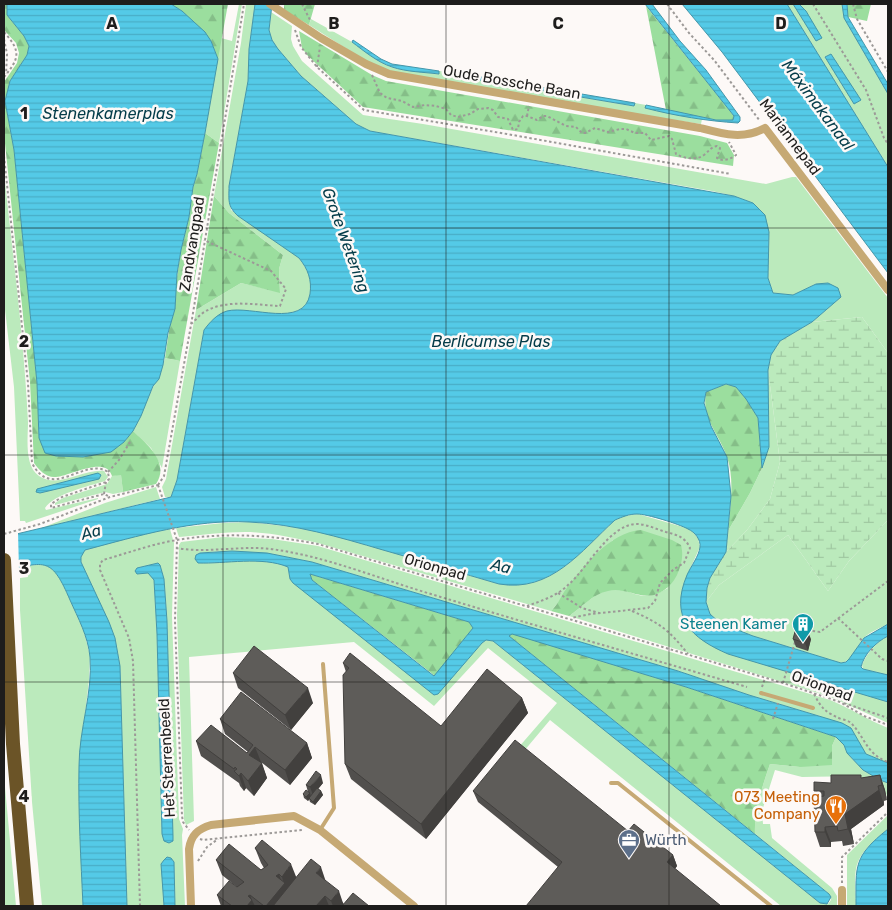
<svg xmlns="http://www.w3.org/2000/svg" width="892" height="910" font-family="Rubik,sans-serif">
<defs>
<pattern id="forest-firs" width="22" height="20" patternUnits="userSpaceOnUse" patternTransform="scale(1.25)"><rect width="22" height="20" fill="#9bde9e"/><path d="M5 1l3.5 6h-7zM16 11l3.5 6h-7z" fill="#85be88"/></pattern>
<pattern id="wetland-marsh" width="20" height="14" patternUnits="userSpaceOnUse" patternTransform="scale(1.25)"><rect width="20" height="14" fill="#bbeabc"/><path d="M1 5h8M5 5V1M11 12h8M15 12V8" fill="none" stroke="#a0c8a1"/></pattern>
<pattern id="water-rules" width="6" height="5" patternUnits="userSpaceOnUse" patternTransform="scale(1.25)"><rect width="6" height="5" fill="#54cae7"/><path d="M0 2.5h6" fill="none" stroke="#49adc6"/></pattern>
</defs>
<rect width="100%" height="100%" fill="#fdf9f7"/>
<!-- grass -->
<path fill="#bbeabc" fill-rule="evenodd" d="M239,4H242L219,143L205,133L221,38L232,41Z
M246,4H255L249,49L248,81L229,186L231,210L299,258C307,268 312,278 311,291C308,328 254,308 229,311L204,330L177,480L171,497H165L162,487L166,479L196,310L241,283L280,292L279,269L283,255L229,213L214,196L241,43Z
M787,4H793L816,41L806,11L799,4H842L844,18L888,94V167ZM831,54L860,100L854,104L825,57Z
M271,12L292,26L291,39L293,46L302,61L363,115L423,124L766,184L792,177H796L888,298V353L862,317L812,322L841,297L816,284L793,295L773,293L768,278L769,232L753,203L734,196L712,191L370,131L356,124L301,76L278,49L272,40L269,30Z
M311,19L352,42L379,61L391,67L403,70L438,74L439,71L451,72V75L633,106L635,103L646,105V108L702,119L701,124L600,109L387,72L374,66L309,25Z
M4,173C13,256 24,339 28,422C28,437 24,466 39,476C59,489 82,469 104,471L108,477L105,481C89,486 54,494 45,508L46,510L98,498V499L26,523L25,521H20L14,387L4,301Z
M165,358L180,361L162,468L151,448L133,431C141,417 146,402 153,387C158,377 162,370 165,358Z
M768,370L780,462L770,499L747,530L726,552L728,531L750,493L762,468L769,447Z
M121,474L123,492L113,494L105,492L55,505V503L63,498L107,484L112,476Z
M156,487L160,499L39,529L105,503Z
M638,514L690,529L698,538L700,547L690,569L682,601L683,615L686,624L783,669L888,702V723L831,697L569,616C581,608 593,594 608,590C633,585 636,607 668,588L613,540L604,548L551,611L318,543C294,538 269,532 245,532C223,532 201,535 179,537L176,528L223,523L249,522L292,527L330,534L499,584C551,593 581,551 615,520L624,516Z
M888,520V624C880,628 869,632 863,639C856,647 853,661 841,663L753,636L720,623L710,614L706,602L719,585L788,535L828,591L849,561Z
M170,529L174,543L172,616L179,819L183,829L182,835L185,906H175L174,862L162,864L164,906H127L120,666L115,638L81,562V557L85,550L143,534ZM158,563L160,565L164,579L167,621L172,841L162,834L157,634L154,580L151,574L137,568Z
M223,537L272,539L318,546L830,700C850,708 868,720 888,728V763L866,754L819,716L749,695L678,671L312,562C273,554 240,549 200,553L204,563C228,561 266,558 288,567L290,579L436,695L482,643L485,640L493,641L820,903L828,904L831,900L829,894L755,834C754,809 762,788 770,764L800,767L832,746L836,737L844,745L847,753L863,770L880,780L888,783V800L885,790H862L861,776L802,777L775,770L762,811L763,824H770L772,838L832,888L837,896V906H781L550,720L524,751L518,748L557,703L488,648L434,706L354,642L189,657L194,821L186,825L184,820L177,616L179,545L181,542Z
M44,564L53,568L60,577L84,631L90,656L89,680L79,767L83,906H42L32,802L20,610V578L28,577L26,566Z
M888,636V675L863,669L862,665C867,653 876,642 888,636Z
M4,776L16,906H4Z
M888,815V829C878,837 863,849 858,862C853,874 856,893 856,906H847V855Z"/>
<!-- forest -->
<path fill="url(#forest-firs)" d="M4,4H7V15L24,36L29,46L27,55L10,81L5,101L14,150L37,383L39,438L124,442L133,431C148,445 170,463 156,484L123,492L121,475L112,476C106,455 70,476 56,477C46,478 39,470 34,463L30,382L4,134V82L17,63L19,53L16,43L4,30Z
M171,4H228L218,59L211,41L182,11Z
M284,4H315L309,25L284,10Z
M847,4H871L867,21L848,17Z
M646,6L734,116L733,120H716L666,110Z
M299,31L372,75L386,81L700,136L727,143L734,155L733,166L363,107L308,56L302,48Z
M205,133L219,143L180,361L165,358L181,250L189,217L193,187L197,174Z
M214,196L229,213L283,255L279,269L280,293L241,283L196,310Z
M726,384L736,387L746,399L758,418L762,468L750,493L728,531C730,507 735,480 727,457C719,434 701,418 706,392Z
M641,530L672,540L681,545C684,557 681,565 677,575C673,583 668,588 661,592C643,603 626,586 608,591C593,594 581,608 569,616L551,611C557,605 560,599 564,592C582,568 609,532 641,530Z
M310,574L469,622L473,628L435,676L312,580Z
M511,633L686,687L836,737L832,746V765L800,767L770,764C762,788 754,809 755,834L509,636Z"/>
<!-- wetland -->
<path fill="url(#wetland-marsh)" d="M862,317L888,353V520L849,561L828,591L788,535L719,585L706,602L707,588L710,578L726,552L747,530L770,499L780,462L768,370L771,355L780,341L812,322Z"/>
<!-- water -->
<path fill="url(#water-rules)" stroke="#4496aa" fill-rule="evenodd" d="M7,4H171L182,11L205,32L211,41L218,59L205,133L197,174L193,187L189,217L181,250L177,274L175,309L168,333L163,365L159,379L153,386L141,416L133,431L124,442L111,452L83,457L56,456L45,453L39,438L37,383L14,150L5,101L10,81L27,55L29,46L24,36L7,15Z
M255,4H272L269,30L272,40L278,49L301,76L356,124L370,131L734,196L753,203L765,215L769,232L768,278L773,293L793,295L816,284L828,283L838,288L841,297L812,322L780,341L771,355L768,370L769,447L762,468L758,418L746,399L736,387L726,384L706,392L704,403L711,426L727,457L731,496L726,552L710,578L707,588L706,602L710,614L720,623L753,636L841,663L846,662L849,659L864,638L888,624V636C876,642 864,654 861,667L863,669L888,675V702L728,654C691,638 669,618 687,575C691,566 699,556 700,547C701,540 695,532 688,529C679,524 647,514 637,514C629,514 622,517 615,520C581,551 551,593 499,584C461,573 422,561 383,550C339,537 295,524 249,522C194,519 138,536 85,550L81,557V562L109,622L115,638L120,666L127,906H83C81,860 78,813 79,766C79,729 93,693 90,657C88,636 78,618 70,600C52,558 46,560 4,572V537L171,497L177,480L204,330C210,322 217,314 227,311C251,305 304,329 310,294C312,280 308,269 299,258L238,216C227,206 229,200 229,186L248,81L249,49Z
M645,4H652L680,41L706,70L740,117V121L738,123C707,121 676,116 645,108L646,105L716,120H733L734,116Z
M682,4H787L888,167V273L722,52Z
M793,4H799L806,11L822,38L816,41Z
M842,4H847L848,17L888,84V94L844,18Z
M353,40L381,59L392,64L439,71V74C423,72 407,72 392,67C377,62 364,51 352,42Z
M831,54L861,100L854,104L825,57Z
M451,72L635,103L634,106L450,75Z
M98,473L101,475L99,479L40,493L36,492L37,489Z
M232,551L267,553L312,562L678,671L749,695L842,723L851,728L866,754L888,763V783L880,780L863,770L847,753L844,745L836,737L686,687L512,634L509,636L829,894L831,897L827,904L820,903L493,641L486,640L482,643L438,694L434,695L293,583L290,579L288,567C262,556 225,564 198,563L195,559L196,555L200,553ZM310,574L469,622L473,628L434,676L312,580Z
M158,563L160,565L164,579L167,621L173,836V841L169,843L164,841L162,834L157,634L154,580L148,573L137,574L135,571L137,568Z
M888,829V906H856C856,865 853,857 888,829Z
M167,857L171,858L174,862L175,906H164L161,864L164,860Z"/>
<!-- pier -->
<path fill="#fdf9f7" d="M18,532L19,570L4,574V535Z"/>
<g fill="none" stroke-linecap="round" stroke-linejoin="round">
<!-- path -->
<path stroke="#9c9997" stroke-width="2" stroke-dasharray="2.5 2.5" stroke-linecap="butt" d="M302,4L310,20
M667,4L689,33L714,60L760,121
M813,4L866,90L884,138L888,144
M853,4L857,19L888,72
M295,30L301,47L317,67L364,110L507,134L731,174
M4,32C21,51 20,58 4,77
M4,39L7,54L6,74
M317,67L320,47
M372,75L380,93L387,98L402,101L413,107L425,105L436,106L446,109L451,115L458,117L470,114L478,109L488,108L493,110L498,117L508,119L513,130L518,129L519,122L523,116H527L537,120L543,116H547L566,126L576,127L582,133H585L595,128L608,132L620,129H626L635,133H645L651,140L669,136L672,139L676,154C683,158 696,161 704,155C709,151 711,147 717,146L720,148L717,158C722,162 731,159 736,155L729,142
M527,116L529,106
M4,156L28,383L32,463C52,502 84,456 108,472L109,479L106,482L62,497L51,504V508L104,494L110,497
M191,324C196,320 200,314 206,311C228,299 256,305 280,306L286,289L271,271L204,240
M108,472L119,460L130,442
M158,485L177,540L175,621L182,816L183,822L189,830
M158,485L164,476L191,325L244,4
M104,494L106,482
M4,534L40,524L110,497L158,485
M176,548C210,554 244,544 278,550C330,558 380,579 431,594C536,626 641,656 747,687
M558,593L582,608L599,613
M527,606C541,601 557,596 568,585C587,569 609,525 636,524C646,524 656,529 666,532C677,535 685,537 690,548L684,563L674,569L660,583L655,601L648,608L591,614L571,618
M632,611C660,623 669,630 688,654
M838,618L882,659L888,661
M799,631L800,629L820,632L888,581
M783,683L795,642
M762,687L765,678
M814,694C822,709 825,712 841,719C845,720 849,721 851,723C865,737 866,754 888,762
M844,703L888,718
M773,719L778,703
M200,839L203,840L302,830
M198,861L207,847L218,839
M842,883V857L888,812
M140,906L133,661L129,638L100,570V564L103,560C128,553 152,544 177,540C225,532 271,535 318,544L783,683L840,702L864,716L888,725"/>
<!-- service -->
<path stroke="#c6a974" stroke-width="4" d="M761,693L813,708
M611,783H618L771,906
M320,830L334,808L323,664"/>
<!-- minor -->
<path stroke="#c6a974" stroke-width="8" d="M270,4L321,38L366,64L389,74L700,128C723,134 743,140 765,128L888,290
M842,890V906
M191,906L189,849C191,835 198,829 211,825L294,816L320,830L414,906"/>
<!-- motorway -->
<path stroke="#6b5427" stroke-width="14" d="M4,560L13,744L27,906"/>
</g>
<!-- wall -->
<path fill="#514f4d" d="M793,639H811L808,651L796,647Z
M343,663L441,726L522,698L528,713L426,839L351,779L345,764L346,672Z
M233,673L313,703L291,730L238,688Z
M220,719L307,743L312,758L290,785L261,762L267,778L254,796L246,788L244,791L240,786L239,783L201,756L196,741L247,753L248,752L225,734Z
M880,775L885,790L887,800L884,801V805L851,829L854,844L843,846L842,841L831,842V847H820L815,832L816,797L814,791L831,783Z
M323,783L318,789L321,791L323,795L315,805L310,802L309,799L308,801L304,798L303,794L308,792L306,785Z
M473,791L628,831L673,855L677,866L675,869L558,867L478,802Z
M255,848L296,878L325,881L344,904L369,906H221L217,895L237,887L222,875L216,860L261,870L264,868L261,863Z"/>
<!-- shaded-wall -->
<path fill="#42403e" d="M808,632L811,639L808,651L805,643Z
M308,688L313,703L291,730L285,715Z
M522,698L528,713L426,839L421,824Z
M307,743L312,758L290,785L285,770Z
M255,747L261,762L254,770L249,755Z
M262,763L267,778L254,796L248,781Z
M241,773L246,788L244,791L239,776Z
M321,775L323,783L313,795L310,787Z
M880,775L885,790L887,800L882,785Z
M878,786L884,805L851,829L854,844L848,829L845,814Z
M321,791L323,795L315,805L313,802Z
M310,793L311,797L308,801L306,797Z
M825,827L831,842V847L825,832Z
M673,855L677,866L671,874L667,862Z
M291,864L297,879L284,906H266L276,876L279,874L283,886L284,884L282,877Z
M321,867L326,882L316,873Z
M339,891L344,906H333L331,901Z
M250,895L252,900L255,906H247L248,896Z
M325,896L329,906H316Z"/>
<!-- building -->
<path fill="#5e5c59" stroke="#42403e" d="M796,628L808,632L805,643L793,639Z
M254,646L308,688L285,715L233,673Z
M350,653L441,726L487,669L522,698L421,824L345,764L343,675L349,668L343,663Z
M241,692L307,743L285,770L255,747L249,755L262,763L248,781L241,773L239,776L234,771L237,769L235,767L234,769L196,741L211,725L247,753L253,745L220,719Z
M515,740L628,831L634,824L673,855L667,862L721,906H526L562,862L473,791Z
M316,771L321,775L310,787L306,785Z
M831,775H861V778L880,775L882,785L878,786L879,790L845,814L848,829L838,831L837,826L825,827V832H815L814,798L824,796V791H814V782L831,783Z
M317,788L321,791L313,802L309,798Z
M306,790L310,793L306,797L303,794Z
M262,840L291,864L282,877L279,874L276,876L285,883L266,906H264L250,895L248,896L252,900L247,906H232L217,895L229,881L237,887L244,882L216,860L229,844L261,870L268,865L255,848Z
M311,859L321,867L316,873L339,891L331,901L325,896L316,906H273Z
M353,893L369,906H342Z"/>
<!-- grid -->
<path fill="none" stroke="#1e1d1c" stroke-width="1" stroke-opacity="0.55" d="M223,4V906M446,4V906M669,4V906M4,228H888M4,455H888M4,682H888"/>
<!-- icons -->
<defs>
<g id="building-pin" transform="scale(1.125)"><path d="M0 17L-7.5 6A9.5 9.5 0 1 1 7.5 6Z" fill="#0f9aa8" stroke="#fdf9f7"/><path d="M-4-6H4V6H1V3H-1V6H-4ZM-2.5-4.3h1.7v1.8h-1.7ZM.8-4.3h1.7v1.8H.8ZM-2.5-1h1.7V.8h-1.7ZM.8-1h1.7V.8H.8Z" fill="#fff"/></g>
<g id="restaurant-pin" transform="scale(1.125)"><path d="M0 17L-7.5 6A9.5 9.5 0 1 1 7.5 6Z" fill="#e8710a" stroke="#fdf9f7"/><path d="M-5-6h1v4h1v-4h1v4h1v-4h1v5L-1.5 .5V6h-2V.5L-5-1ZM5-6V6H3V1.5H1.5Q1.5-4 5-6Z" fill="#fff"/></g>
<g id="office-pin" transform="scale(1.125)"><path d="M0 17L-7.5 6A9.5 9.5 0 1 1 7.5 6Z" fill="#5c6f8a" stroke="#fdf9f7"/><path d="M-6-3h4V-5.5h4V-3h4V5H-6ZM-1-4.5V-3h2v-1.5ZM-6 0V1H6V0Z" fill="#fff"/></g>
</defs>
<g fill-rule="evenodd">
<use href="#building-pin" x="803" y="624"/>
<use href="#restaurant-pin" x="836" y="806"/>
<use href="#office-pin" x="629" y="840"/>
</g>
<g text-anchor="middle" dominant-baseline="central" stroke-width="5" stroke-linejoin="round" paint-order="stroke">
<!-- street labels -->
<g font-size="15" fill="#1e1d1c" stroke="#fdf9f7">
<text transform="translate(512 82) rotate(10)">Oude Bossche Baan</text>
<text transform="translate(790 137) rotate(53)">Mariannepad</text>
<text transform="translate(192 244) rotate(-81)">Zandvangpad</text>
<text transform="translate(435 567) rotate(16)">Orionpad</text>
<text transform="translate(822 686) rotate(20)">Orionpad</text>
<text transform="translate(167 758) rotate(-93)">Het Sterrenbeeld</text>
</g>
<!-- culture labels -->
<g font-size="15" fill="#0d838f" stroke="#fdf9f7" text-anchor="end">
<text x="787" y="624">Steenen Kamer</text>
</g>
<!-- food labels -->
<g font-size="15" fill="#c56008" stroke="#fdf9f7" text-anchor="end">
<text x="820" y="797">073 Meeting<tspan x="820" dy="17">Company</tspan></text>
</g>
<!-- service labels -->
<g font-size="15" fill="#4e5e75" stroke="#fdf9f7" text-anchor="start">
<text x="645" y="840">Würth</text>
</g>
<!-- water labels -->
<g font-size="16" font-style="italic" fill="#043c49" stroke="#fdf9f7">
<text transform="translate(818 105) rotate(53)">Máximakanaal</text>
<text x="108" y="113">Stenenkamerplas</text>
<text transform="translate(346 240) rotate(70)">Grote Wetering</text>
<text x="491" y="341">Berlicumse Plas</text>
<text transform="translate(91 532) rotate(-15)">Aa</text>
<text transform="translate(501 566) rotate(14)">Aa</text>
</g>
</g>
<g font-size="16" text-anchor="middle" font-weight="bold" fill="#1e1d1c" stroke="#fdf9f7" stroke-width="5" stroke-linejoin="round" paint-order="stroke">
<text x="112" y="29">A</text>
<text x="334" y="29">B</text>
<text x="558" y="29">C</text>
<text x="781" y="29">D</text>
<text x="24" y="119">1</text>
<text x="24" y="347">2</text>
<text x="24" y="574">3</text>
<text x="24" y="802">4</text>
</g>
<!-- border -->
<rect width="892" height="910" fill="none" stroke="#1e1d1c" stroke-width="10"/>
</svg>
